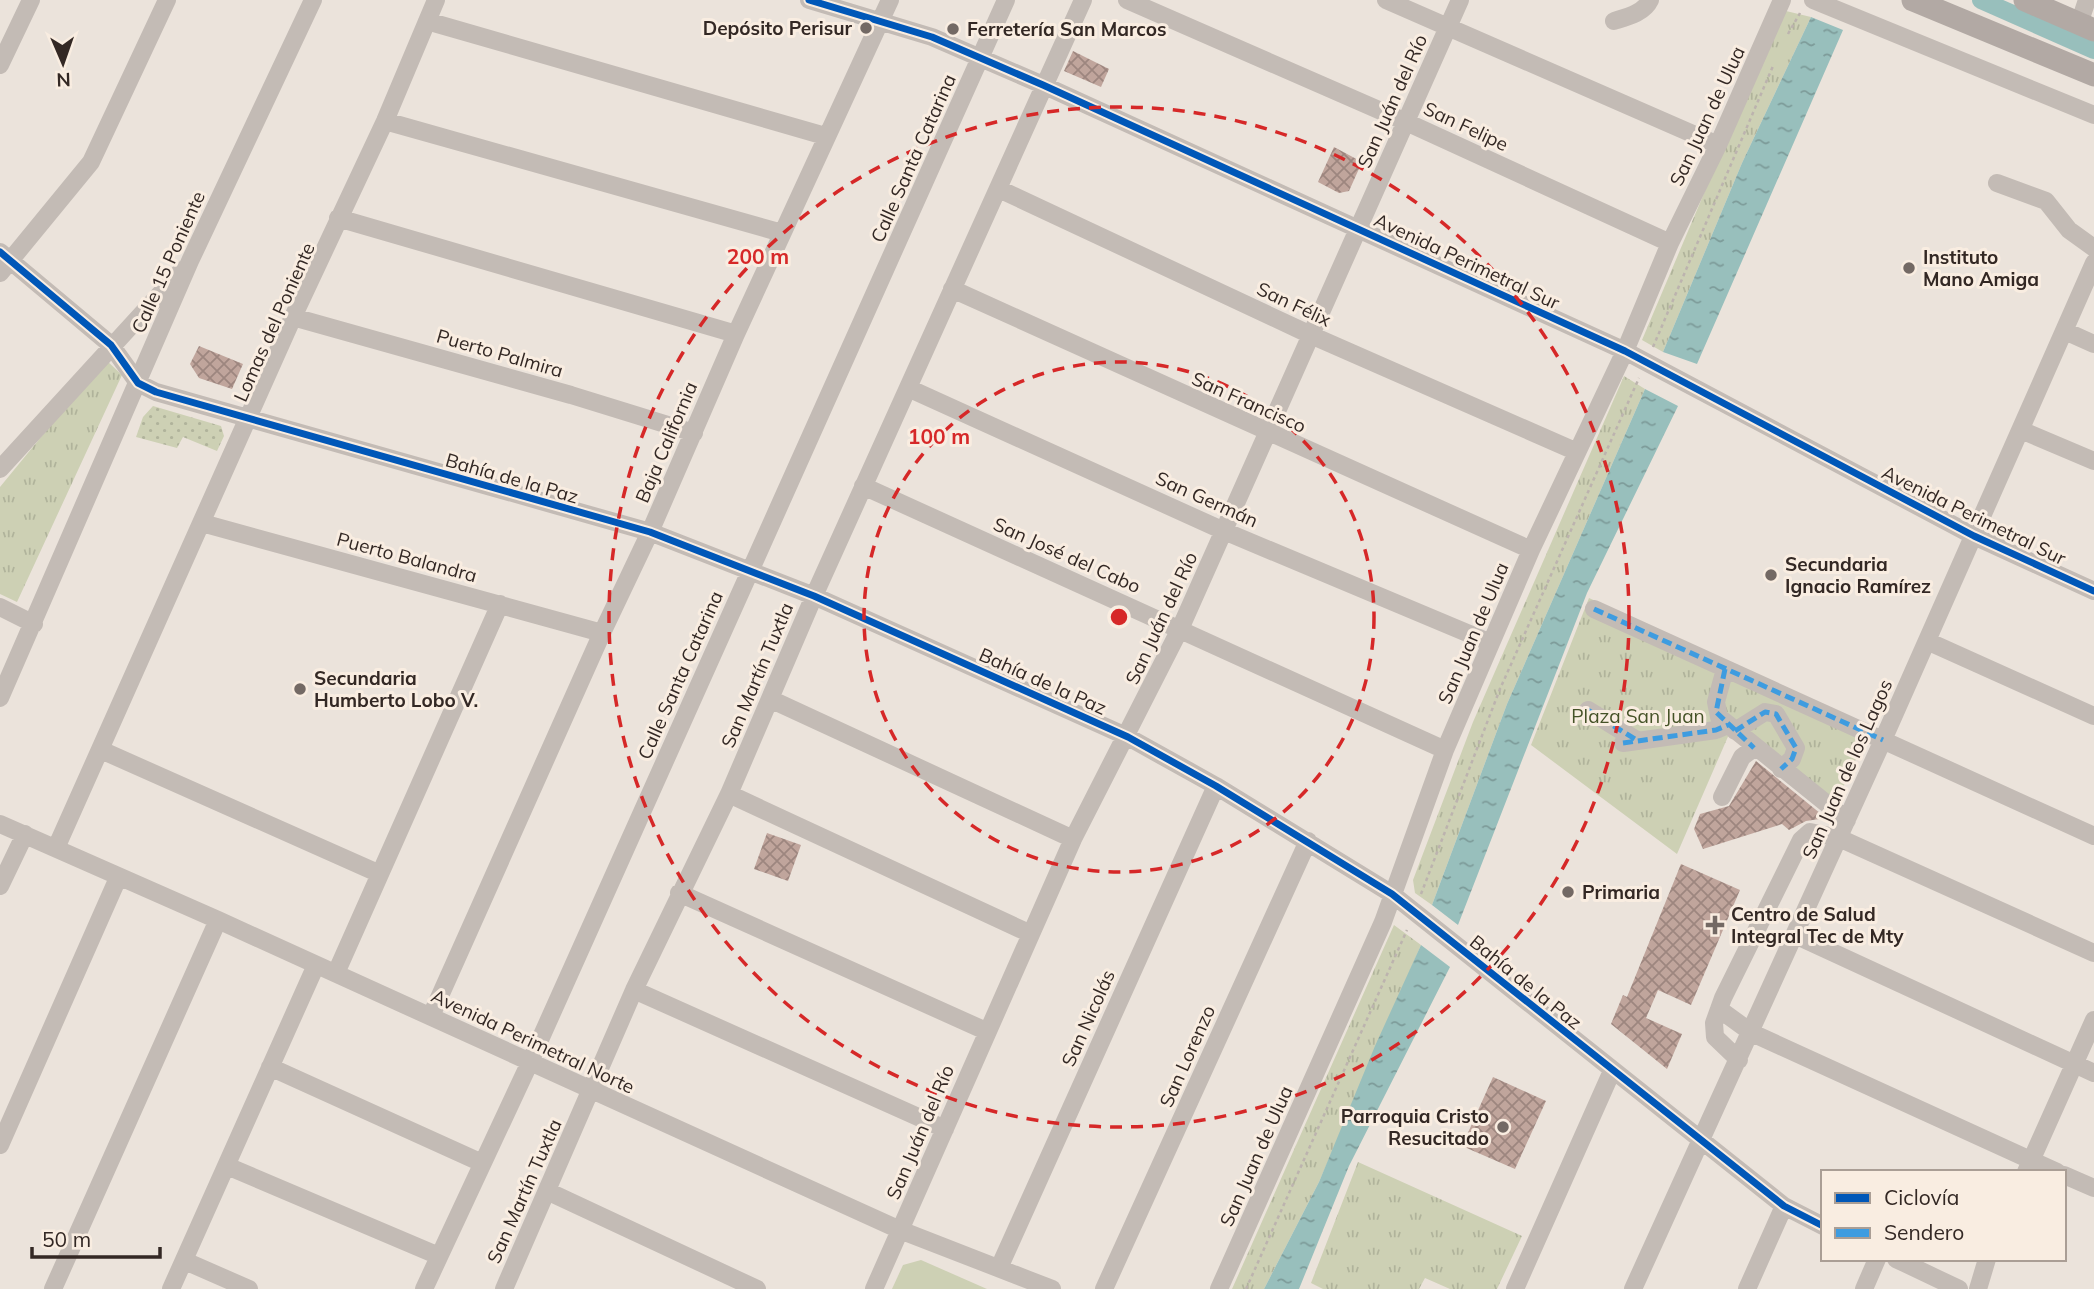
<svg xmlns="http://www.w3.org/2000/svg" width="2094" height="1289" font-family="Mulish,sans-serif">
<defs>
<pattern id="grass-dots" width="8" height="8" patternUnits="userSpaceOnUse" patternTransform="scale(1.75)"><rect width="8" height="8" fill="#cdd0b4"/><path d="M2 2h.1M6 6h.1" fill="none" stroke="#b0b39b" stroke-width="1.8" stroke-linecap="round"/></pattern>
<pattern id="park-tufts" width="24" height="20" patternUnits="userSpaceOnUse" patternTransform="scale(1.75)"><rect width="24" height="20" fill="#cdd0b4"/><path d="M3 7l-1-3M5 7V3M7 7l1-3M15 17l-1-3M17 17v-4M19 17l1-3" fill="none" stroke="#b0b39b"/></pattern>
<pattern id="water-ripples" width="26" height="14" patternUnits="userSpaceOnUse" patternTransform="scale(1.75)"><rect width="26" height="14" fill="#98bfbc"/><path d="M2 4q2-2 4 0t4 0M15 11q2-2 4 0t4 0" fill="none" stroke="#7d9b99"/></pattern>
<pattern id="building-cross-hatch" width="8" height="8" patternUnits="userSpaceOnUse" patternTransform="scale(1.75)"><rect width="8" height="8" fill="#c0a59c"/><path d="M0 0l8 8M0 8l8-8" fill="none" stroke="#9d867f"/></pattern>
</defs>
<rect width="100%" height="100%" fill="#ebe3db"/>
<!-- grass -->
<path fill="url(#grass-dots)" d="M153,406L221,426L224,436L217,451L183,437L177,448L136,437L143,417Z"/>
<!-- park -->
<path fill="url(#park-tufts)" d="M1786,11L1811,17L1742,163L1663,352L1642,340L1746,94Z
M105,359L122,375L17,602L0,594V487Z
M1624,376L1645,389L1507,704L1432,905L1415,893L1413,880L1473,722Z
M1589,598L1871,726L1831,814L1730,732L1677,854L1531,745Z
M1394,925L1421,945L1319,1182L1264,1289H1232Z
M1358,1162L1522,1236L1497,1289H1450L1425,1278L1419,1289H1323L1311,1283Z"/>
<!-- garden -->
<path fill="#cdd0b4" d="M921,1260L987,1289H892L903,1265Z"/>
<!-- water -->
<path fill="url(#water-ripples)" d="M1811,17L1843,30L1697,364L1663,352L1742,163Z
M1645,389L1678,406L1587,593L1458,925L1432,905L1507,704Z
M1421,945L1450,967L1349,1166L1299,1289H1264L1319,1182L1375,1046Z"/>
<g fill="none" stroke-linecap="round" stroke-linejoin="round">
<!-- canal -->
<path stroke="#98bfbc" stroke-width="18" d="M1981,0L2094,50"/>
</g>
<!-- building -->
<path fill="url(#building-cross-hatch)" d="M1073,51L1109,69L1101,87L1064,71Z
M1334,147L1362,162L1349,191L1339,193L1318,182Z
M199,346L243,364L232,389L199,378L190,364Z
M1756,761L1826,818L1806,821L1789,830L1782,824L1703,849L1694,829L1700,814L1729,806Z
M767,833L801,845L788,881L754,869Z
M1681,864L1740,890L1691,1005L1658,990L1646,1018L1682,1034L1667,1069L1611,1024L1623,995L1627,997Z
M1493,1077L1546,1101L1515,1169L1462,1146Z"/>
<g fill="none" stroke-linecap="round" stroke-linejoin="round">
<!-- path -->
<path stroke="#bcb3ae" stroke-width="2.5" stroke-dasharray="3.5 3.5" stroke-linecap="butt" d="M1788,34L1800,13
M1653,347L1773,66
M1421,894L1500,689L1639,378
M1246,1289L1407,930"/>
<!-- minor -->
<path stroke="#c3bbb5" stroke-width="18" d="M809,0L932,37L1043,85L1625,351L1974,536L2094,591
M1127,0L1404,121L1670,243
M1386,0L1718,145
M1813,0L2094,115
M427,21L825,136
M1614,21C1627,17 1644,13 1650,0
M2079,24L2087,0
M0,65L31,0
M385,121L782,233
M1997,183L2046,201L2069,230L2094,248
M999,189L1313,336L1575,451
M338,218L736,334
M0,252L111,345L138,383L156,392L650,532L814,596L1128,737L1216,786L1392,894L1784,1206L1823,1226
M0,273L91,162L167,0
M952,289L1531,550
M293,317L571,395L694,433
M2065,331L2094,344
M908,388L1224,531L1491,643
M2021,430L2094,461
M0,469L182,270
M863,486L1445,750
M202,523L602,633
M0,607L34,624
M1594,609L2094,836
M1927,641L2094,716
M1725,669L1716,702L1719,717L1847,820
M0,698L190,261L313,0
M770,699L1073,839
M1588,710L1638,741
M1735,731L1765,712L1776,714L1796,748L1792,759L1781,769
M1623,743L1716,730L1728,725
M101,750L380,874
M729,794L1031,934
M1722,797L1742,757L1754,748
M0,824L218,920L900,1230L1052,1289
M56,848L293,317L385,121L436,0
M0,886L25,834
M679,893L986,1031
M1795,935L2094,1073
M336,973L500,604
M634,990L945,1129
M1719,1009L1752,1033L2057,1172
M431,1016L602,633L650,532L736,334L890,0
M1739,1060L1715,1037L1714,1023L1723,998L1801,840L1810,832L1839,838L2094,953
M270,1067L482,1163
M0,1145L118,878
M227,1166L439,1256
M2026,1172L2094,1020
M2064,1175L2094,1188
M547,1191L757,1289
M1896,1259L1959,1289
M185,1261L249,1289
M999,1268L1216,786
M53,1289L218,920
M171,1289L316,965
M424,1289L530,1062L1006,0
M504,1289L634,990L729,794L814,596L1083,0
M874,1289L1073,839L1180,629L1460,0
M1104,1289L1308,841
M1219,1289L1383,922L1445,750L1531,550L1625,351L1670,243L1718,145L1782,0
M1515,1289L1612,1071
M1633,1289L1883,740L2094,263
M1747,1289L1784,1206
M1864,1289L1877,1259
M1978,1289L1987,1259"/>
<!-- major -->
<path stroke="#b2a9a4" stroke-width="23" d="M1913,0L2094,75
M2025,0L2094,30"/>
<!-- quiet -->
<path stroke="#3e9ce0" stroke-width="5" stroke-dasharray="10 5" stroke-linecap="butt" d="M1594,609L1883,740
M1725,669L1716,712L1754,748
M1588,710L1638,741
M1735,731L1765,712L1776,714L1796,748L1792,759L1781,769
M1623,743L1716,730L1728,725"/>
<!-- cycleway casing -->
<g stroke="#f9ede1" stroke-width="11">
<path id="cycleway" d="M809,0L932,37L1043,85L1625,351L1974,536L2094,591
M0,252L111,345L138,383L156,392L650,532L814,596L1128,737L1216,786L1392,894L1784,1206L1823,1226"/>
</g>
<!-- cycleway -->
<use href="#cycleway" stroke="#0057b8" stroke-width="7"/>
</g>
<!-- distance rings -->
<g fill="none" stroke="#d62828" stroke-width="3.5" stroke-dasharray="12 9">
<circle cx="1119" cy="617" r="255"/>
<circle cx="1119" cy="617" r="510"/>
</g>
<!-- markers -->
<g fill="#736964" stroke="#f9ede1" stroke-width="2.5">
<circle cx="866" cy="28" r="7"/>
<circle cx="953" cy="29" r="7"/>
<circle cx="1909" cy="268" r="7"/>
<circle cx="1771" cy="575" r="7"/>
<circle cx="300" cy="689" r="7"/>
<circle cx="1568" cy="892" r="7"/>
<path d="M1711.5 914.5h7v7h7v7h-7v7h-7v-7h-7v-7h7z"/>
<circle cx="1503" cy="1127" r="7"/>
</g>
<g text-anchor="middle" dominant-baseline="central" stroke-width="6" stroke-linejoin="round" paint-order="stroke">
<!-- poi labels -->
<g font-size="19" font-weight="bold" fill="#332824" stroke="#f9ede1" text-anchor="start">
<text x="852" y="28" text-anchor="end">Depósito Perisur</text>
<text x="967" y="29">Ferretería San Marcos</text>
<text x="1923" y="257">Instituto<tspan x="1923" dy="22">Mano Amiga</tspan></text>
<text x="1785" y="564">Secundaria<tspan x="1785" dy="22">Ignacio Ramírez</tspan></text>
<text x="314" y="678">Secundaria<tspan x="314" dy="22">Humberto Lobo V.</tspan></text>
<text x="1582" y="892">Primaria</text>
<text x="1731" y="914">Centro de Salud<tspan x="1731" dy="22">Integral Tec de Mty</tspan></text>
<text x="1489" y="1116" text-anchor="end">Parroquia Cristo<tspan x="1489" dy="22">Resucitado</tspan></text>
</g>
<!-- street labels -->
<g font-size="19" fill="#332824" stroke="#f9ede1">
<text transform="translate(1392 101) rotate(-66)">San Juán del Río</text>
<text transform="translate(1707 116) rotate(-65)">San Juan de Ulua</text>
<text transform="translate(1466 126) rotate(25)">San Felipe</text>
<text transform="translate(913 158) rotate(-66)">Calle Santa Catarina</text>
<text transform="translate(1467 261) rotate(25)">Avenida Perimetral Sur</text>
<text transform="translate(168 262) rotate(-66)">Calle 15 Poniente</text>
<text transform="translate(1294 304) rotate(25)">San Félix</text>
<text transform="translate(274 322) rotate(-66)">Lomas del Poniente</text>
<text transform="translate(500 353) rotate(16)">Puerto Palmira</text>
<text transform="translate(1249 402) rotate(24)">San Francisco</text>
<text transform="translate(666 442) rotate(-67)">Baja California</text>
<text transform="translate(512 478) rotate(16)">Bahía de la Paz</text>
<text transform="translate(1207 499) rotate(24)">San Germán</text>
<text transform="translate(1974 515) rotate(26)">Avenida Perimetral Sur</text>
<text transform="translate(1067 555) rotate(24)">San José del Cabo</text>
<text transform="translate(407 557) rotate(15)">Puerto Balandra</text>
<text transform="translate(1161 618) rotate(-65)">San Juán del Río</text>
<text transform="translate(1473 633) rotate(-67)">San Juan de Ulua</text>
<text transform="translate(680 675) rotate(-66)">Calle Santa Catarina</text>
<text transform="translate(757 675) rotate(-67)">San Martín Tuxtla</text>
<text transform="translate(1043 681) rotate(24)">Bahía de la Paz</text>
<text transform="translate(1847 769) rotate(-66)">San Juan de los Lagos</text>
<text transform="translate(1526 982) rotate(39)">Bahía de la Paz</text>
<text transform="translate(1088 1018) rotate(-66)">San Nicolás</text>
<text transform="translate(533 1041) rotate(25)">Avenida Perimetral Norte</text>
<text transform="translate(1187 1056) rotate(-66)">San Lorenzo</text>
<text transform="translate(920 1132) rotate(-67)">San Juán del Río</text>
<text transform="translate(1256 1156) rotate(-66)">San Juan de Ulua</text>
<text transform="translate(524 1191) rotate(-66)">San Martín Tuxtla</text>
</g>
<!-- park labels -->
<g font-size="19" fill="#455227" stroke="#f9ede1">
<text x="1638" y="716">Plaza San Juan</text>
</g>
</g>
<circle cx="1119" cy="617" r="10" fill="#d62828" stroke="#f9ede1" stroke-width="3.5"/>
<g font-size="21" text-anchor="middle" font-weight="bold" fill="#d62828" stroke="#f9ede1" stroke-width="6" stroke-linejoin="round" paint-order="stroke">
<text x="758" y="264">200 m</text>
<text x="939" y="444">100 m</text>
</g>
<!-- legend -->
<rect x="1821" y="1170" width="245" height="91" fill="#f9ede1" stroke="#aa9e95" stroke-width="2"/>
<rect x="1835" y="1193" width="35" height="10" fill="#0057b8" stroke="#aa9e95" stroke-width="2"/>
<text x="1884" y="1205" font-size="21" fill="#332824">Ciclovía</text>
<rect x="1835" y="1228" width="35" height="10" fill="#3e9ce0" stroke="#aa9e95" stroke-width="2"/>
<text x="1884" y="1240" font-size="21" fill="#332824">Sendero</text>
<!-- north arrow -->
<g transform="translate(63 63) rotate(178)" stroke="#f9ede1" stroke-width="5" paint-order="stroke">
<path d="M0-5L12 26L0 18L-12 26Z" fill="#332824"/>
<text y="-10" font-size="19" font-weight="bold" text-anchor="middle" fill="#332824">N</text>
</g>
<!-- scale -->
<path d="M32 1247v10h128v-10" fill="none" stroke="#332824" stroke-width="3.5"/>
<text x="42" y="1247" font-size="21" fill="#332824" stroke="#f9ede1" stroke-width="5" paint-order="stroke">50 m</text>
</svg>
